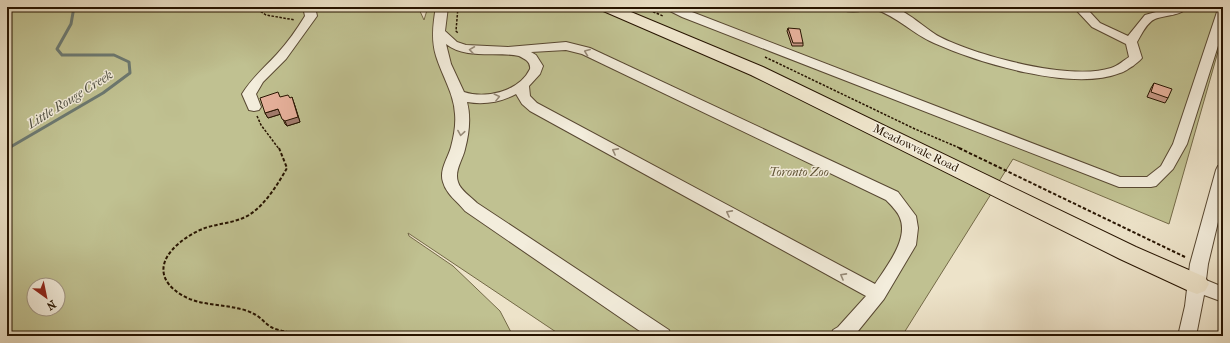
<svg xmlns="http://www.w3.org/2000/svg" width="1230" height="343" font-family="'IM FELL French Canon',serif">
<rect width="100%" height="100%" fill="#ede3c9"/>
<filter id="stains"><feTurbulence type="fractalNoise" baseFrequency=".005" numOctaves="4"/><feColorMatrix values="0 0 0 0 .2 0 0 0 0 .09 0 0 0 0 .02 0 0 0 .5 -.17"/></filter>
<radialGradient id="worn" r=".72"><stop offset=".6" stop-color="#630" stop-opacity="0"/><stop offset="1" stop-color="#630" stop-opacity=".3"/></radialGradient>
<!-- green -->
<path fill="#c0c191" stroke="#746a48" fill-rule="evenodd" d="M7,7H418L424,20L428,7H1223V34L1169,224L1013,159L902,336H562L408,233L409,236L453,266L500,311L513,336H7V63L10,61V49H7ZM34,285H58V309H34Z"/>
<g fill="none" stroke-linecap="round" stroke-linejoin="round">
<!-- stream-far1 -->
<path stroke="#6c7971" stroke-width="3" d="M7,149L103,93L130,73L129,62L114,55H62L57,49L71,24L74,7"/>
<!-- stream -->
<path stroke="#6c7971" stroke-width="4" d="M7,149L8,148"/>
<!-- minor casing -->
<g stroke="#584832" stroke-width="2">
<path id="minor" d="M303,7H315L317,16L286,59L263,82L256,94L261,107L259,110L254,111L249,110L242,94C253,77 264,68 277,54C288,42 297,29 305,16Z
M436,7H448L445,31L457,42L466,45L508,47L566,42L590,48L898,192L916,216L918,228L916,245L884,299L854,336H831L833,330L838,327L866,296L530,111L522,104L516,94C501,102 484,105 467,102C471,117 469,134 465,149C463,159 454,171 458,182C460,190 471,197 477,203L669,330L671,336H647L465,211C458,202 446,194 443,182C439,170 448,158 451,147C454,136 456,125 455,114C454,93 442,76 436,56C431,40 433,23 436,7ZM446,44C466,60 496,51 519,56C525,59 531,62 530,69C519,92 485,99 464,92L451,64ZM566,50L582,54L886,200C891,205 898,212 900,218C909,239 886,267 875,284L537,103L530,96L529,86L540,74L543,66L536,55L531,52Z
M664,7H679L1120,177H1147L1161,166L1173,144L1217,12L1219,10L1223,9V30L1187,144L1173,169L1156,186L1151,187H1119L682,17L666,9Z
M838,7H868C863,13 843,13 838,7Z
M872,7C878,7 885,6 891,7C907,10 925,29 940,37C977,56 1071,81 1111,68C1118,66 1124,60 1129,57L1126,44L1092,27L1078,12L1076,10L1077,7H1089L1088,10L1100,23L1128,36L1145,15L1174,7H1188C1181,16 1165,15 1155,19C1147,22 1141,35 1137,42L1142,58C1140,61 1136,63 1133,66C1129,68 1125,72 1120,73C1073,92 979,63 934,43C913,34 897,16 874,9Z
M1223,165V201L1208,264L1206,280L1223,287V302L1204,295L1196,336H1178L1185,306L1190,264L1216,170L1218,166Z"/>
</g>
<!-- major casing -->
<g stroke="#271400" stroke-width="2">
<path id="major" d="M599,7H619L763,67L1136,247L1205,277L1209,284L1205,291L1197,294L1189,291L1120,259L751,75L601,10Z"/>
</g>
<!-- path-far1 -->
<path stroke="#271400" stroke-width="1.5" stroke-dasharray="2.5 1.5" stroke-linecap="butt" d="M254,7L266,15L295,20
M458,7L456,31L458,33
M642,7L663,16
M765,57L915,129L962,149
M257,116L261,125L279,149"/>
<!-- path -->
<path stroke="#271400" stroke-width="2" stroke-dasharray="3.5 2" stroke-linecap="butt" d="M279,148L287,168C278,184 265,205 249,215C234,224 215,223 200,230C172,243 145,271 180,294C197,305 218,304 236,308C242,309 249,311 254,314C261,317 266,325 273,328C283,332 296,333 306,336
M959,148L1185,257"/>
<!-- minor -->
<use href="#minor" fill="#f3eddc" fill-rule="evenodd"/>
<!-- major -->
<use href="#major" fill="#ede3c9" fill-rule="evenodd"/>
</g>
<!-- wall -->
<path fill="#c79886" stroke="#271400" d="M788,28L803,43V46H792L787,31Z
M1154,83L1168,98L1165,103L1147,97L1151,88Z
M281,97L290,98L294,103L300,122L287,126L285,124L281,114L268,118L265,113Z"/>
<!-- shaded-wall -->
<path fill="#a27c6d" stroke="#271400" d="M292,97L300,122L287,126L285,121Z
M278,109L281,114L268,118L265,113Z"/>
<!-- building -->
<path fill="#e7b19c" stroke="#271400" d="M788,28L800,29L803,43H793Z
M1154,83L1172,89L1168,98L1151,92Z
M278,92L280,97L288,95L290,98L292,97L298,117L285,121L282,119L278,109L265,113L260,98Z"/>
<!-- one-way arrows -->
<defs><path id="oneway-chevron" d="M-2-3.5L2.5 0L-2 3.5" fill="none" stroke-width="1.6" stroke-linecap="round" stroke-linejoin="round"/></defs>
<g stroke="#978b79">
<use href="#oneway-chevron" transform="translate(472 50) rotate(-172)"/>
<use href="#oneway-chevron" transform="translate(587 52) rotate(-159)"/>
<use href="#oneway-chevron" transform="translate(497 97) rotate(-14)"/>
<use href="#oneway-chevron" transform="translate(461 133) rotate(99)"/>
<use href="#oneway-chevron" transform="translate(615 151) rotate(-152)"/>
<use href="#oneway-chevron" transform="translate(729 213) rotate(-152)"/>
<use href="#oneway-chevron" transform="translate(843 276) rotate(-151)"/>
</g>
<g text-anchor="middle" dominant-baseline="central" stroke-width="3" stroke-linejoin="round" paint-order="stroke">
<!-- street labels -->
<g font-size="12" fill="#271400" stroke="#f3eddc">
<text transform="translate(916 148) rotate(26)">Meadowvale Road</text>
</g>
<!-- park labels -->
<g font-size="12" font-style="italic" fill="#5d5133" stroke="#f3eddc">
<text x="799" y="172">Toronto Zoo</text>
</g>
<!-- water labels -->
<g font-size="13" font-style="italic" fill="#4f4f42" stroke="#f3eddc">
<text transform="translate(70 99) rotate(-32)">Little Rouge Creek</text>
</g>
</g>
<!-- margin -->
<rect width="1230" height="343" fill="none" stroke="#ede3c9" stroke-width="24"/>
<rect x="8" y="8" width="1214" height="327" fill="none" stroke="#271400" stroke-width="2"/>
<rect x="12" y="12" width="1206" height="319" fill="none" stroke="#271400"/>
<!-- north arrow -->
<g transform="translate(46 297) rotate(147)"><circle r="19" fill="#f3eddc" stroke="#a19684"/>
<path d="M0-3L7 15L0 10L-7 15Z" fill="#8f2418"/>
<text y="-6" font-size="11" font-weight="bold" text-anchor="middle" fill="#271400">N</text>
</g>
<rect width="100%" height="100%" filter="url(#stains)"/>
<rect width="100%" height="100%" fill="url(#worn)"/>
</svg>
